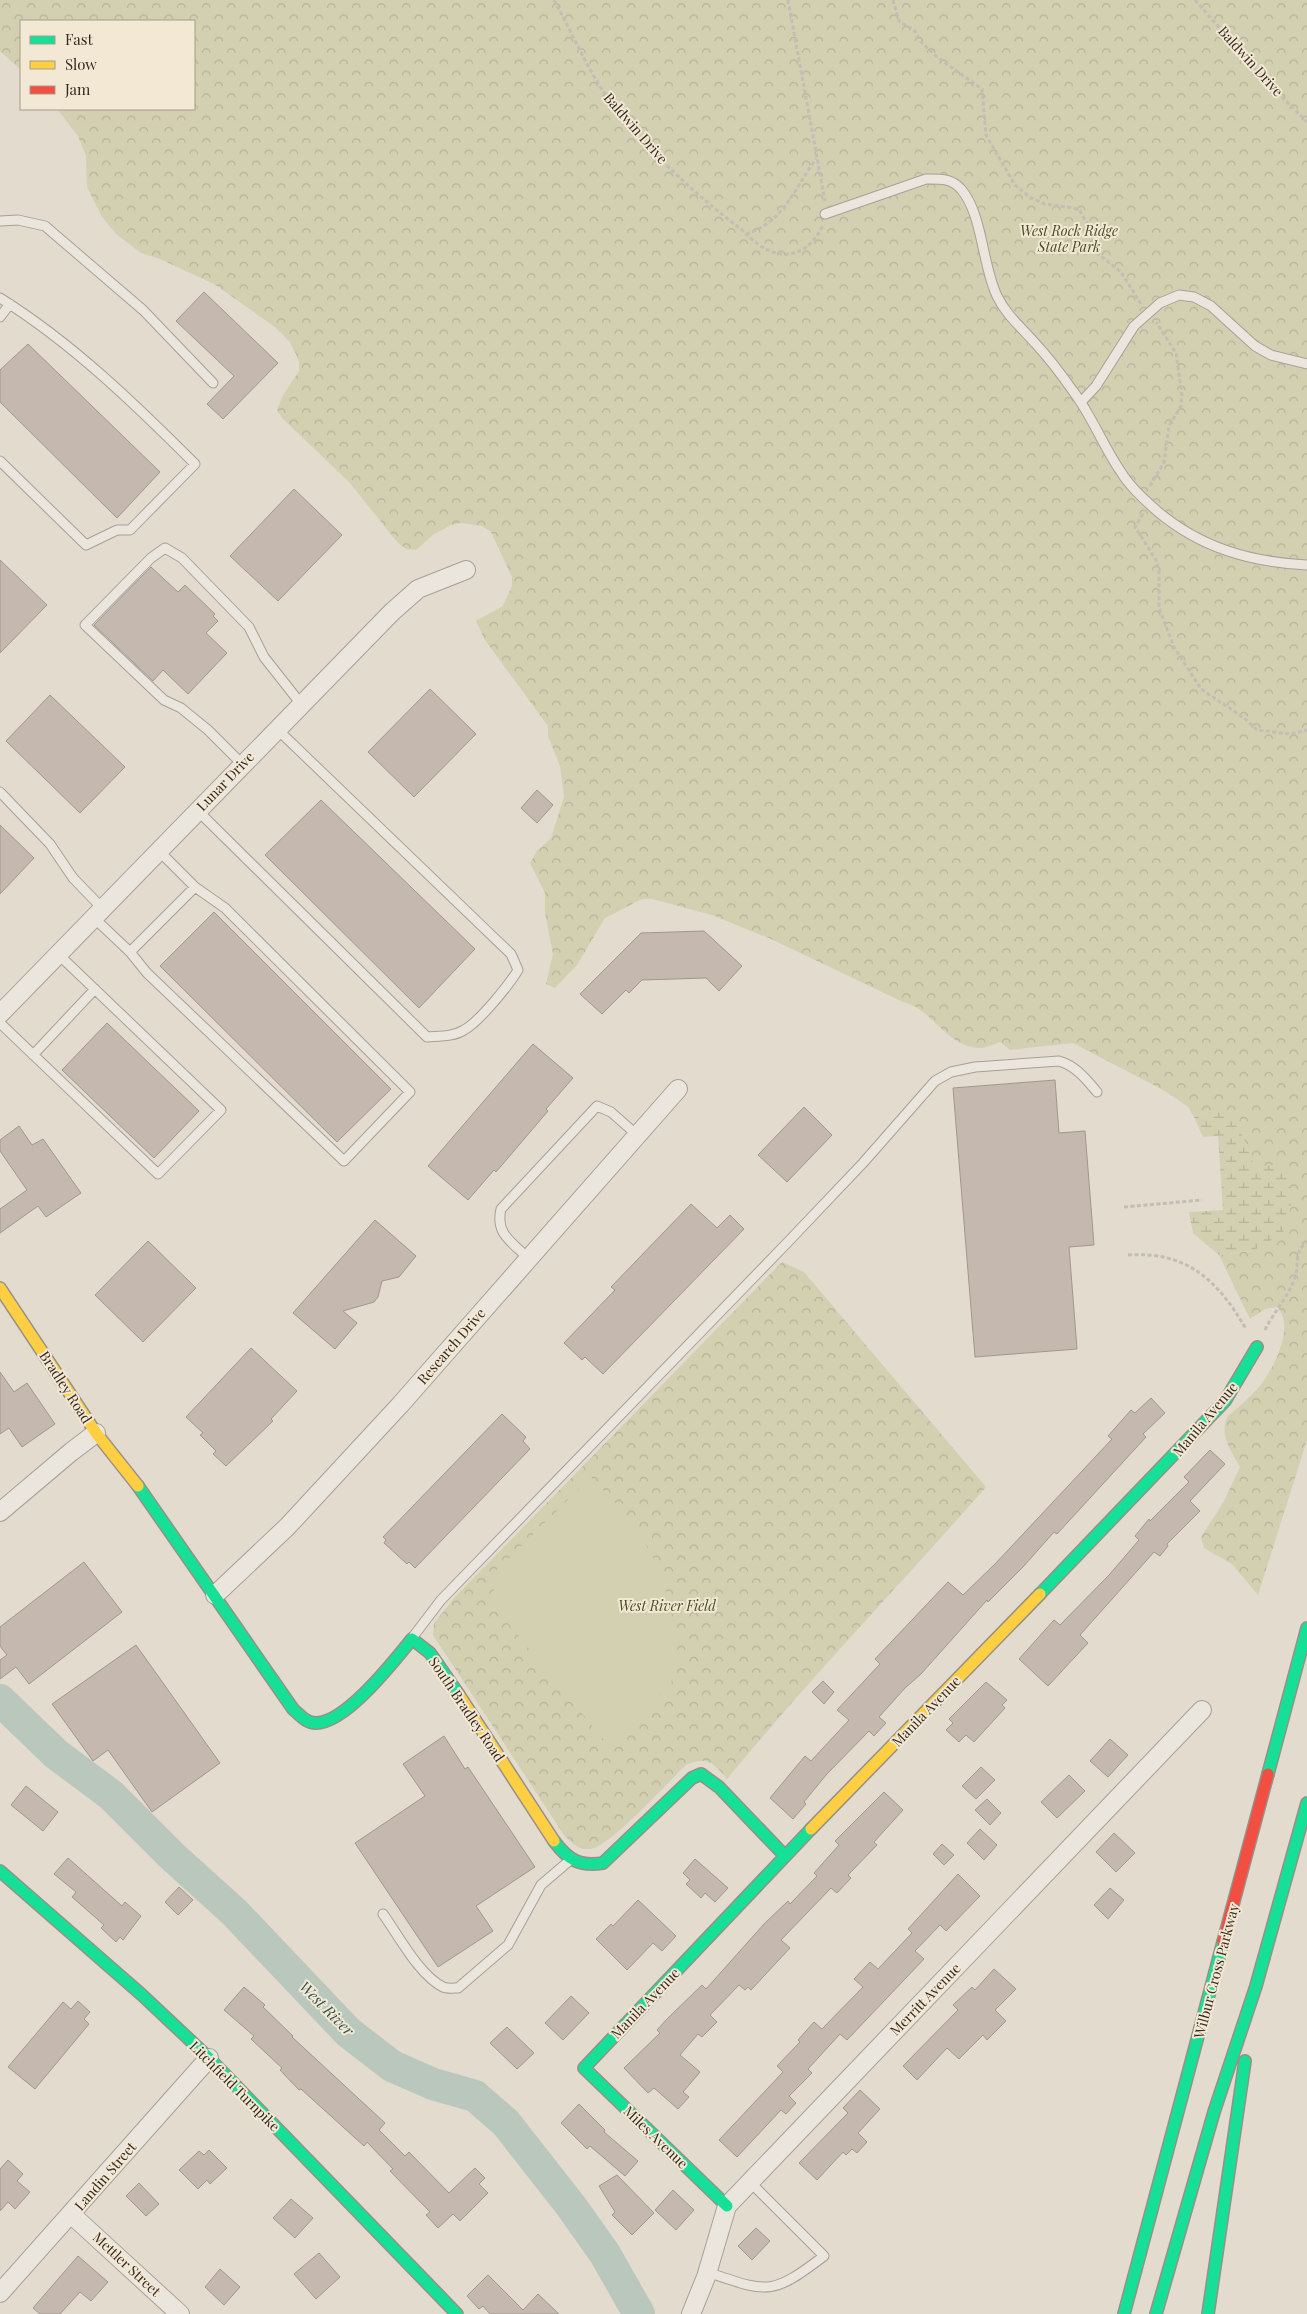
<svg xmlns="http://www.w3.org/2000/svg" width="1307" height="2314" font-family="'Playfair Display',serif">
<defs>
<pattern id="forest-crowns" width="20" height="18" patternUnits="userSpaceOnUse" patternTransform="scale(1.25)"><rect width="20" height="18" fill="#d2d0b1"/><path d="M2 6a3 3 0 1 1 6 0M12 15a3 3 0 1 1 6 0" fill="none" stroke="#b5b398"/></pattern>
<pattern id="wetland-marsh" width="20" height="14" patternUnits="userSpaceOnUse" patternTransform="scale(1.25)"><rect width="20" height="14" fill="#d2d0b1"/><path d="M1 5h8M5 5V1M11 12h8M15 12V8" fill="none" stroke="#b5b398"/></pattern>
</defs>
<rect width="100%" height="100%" fill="#e2dbce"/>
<!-- forest -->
<path fill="url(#forest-crowns)" d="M0,0H1307V1440L1258,1595L1232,1564L1204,1548L1201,1537L1223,1503L1240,1467C1231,1450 1218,1434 1228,1416C1239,1407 1249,1398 1259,1387C1273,1370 1296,1326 1277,1307L1265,1309L1250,1319L1219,1255L1254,1250L1277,1165L1254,1167L1237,1121L1209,1111L1194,1117L1188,1107L1165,1091L1073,1043L1010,1050L1000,1042C994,1044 984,1049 978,1048C943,1044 933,1009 903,1002L771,939L712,915L652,899H642L605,918L577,965L555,988L546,984L553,954L545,913V893L530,863L537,851L551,838L564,797L560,766L548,736V726L485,640L476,621L503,606L512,586V577L491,532L482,526L461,523L451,525L433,535L416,550L406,549L398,543L349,482L282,418L277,410L282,397L299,371V361L290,342L275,327L214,284L160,259L141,253L116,234L102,217L87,187L86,156L78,136L57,109H194V21H21V70L0,51Z
M782,1262L804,1272L986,1487C900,1585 809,1679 727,1779C712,1762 708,1756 686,1765C669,1781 609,1848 590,1849C578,1850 572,1843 564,1835L433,1635L434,1623L455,1597Z"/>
<!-- wetland -->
<path fill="url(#wetland-marsh)" d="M1209,1111L1228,1114L1237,1121L1254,1166L1277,1165C1300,1184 1291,1209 1283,1233L1254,1250L1219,1255L1193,1233L1189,1212L1223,1210L1218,1136L1203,1137L1194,1117Z"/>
<!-- garden -->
<path fill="#d2d0b1" d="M591,1477L633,1522L661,1572L676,1631L671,1685L607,1744L496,1608L492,1575Z"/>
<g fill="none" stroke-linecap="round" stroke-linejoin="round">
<!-- river -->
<path stroke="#b9c7bd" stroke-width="32" d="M0,1700L56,1754L111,1795L172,1856L234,1912L348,2032L392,2066L433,2084L475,2096L506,2123L571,2206L605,2254L639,2314"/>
</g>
<!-- building -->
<path fill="#c5b9af" stroke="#a2978d" d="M204,292L278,363L223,419L207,404L234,376L176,321Z
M28,344L160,472L117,518L0,402V370Z
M294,489L342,535L278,601L230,556Z
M0,560L47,605L0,653Z
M151,567L178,592L185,585L215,614L213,616L218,621L206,633L227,653L188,694L163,670L153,681L94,625Z
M430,689L476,734L414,797L368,752Z
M50,695L125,767L80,813L6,741Z
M537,790L553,805L537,823L521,808Z
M321,800L475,949L419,1008L265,855Z
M0,825L34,858L0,894Z
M214,912L391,1089L337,1142L160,966Z
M704,931L742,966L719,991L706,978L642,980L629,993L626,990L602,1014L580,994L641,933Z
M107,1023L199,1111L154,1158L62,1070Z
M533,1044L573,1078L546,1109L548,1111L496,1172L494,1170L468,1200L428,1166Z
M1055,1080L1059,1133L1085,1131L1094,1245L1069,1247L1077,1349L975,1357L953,1088Z
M804,1107L832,1135L787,1182L758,1155Z
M19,1126L32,1145L43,1139L81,1193L46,1217L38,1206L0,1233V1209L27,1190L0,1151V1140Z
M691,1204L717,1228L730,1215L744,1229L603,1374L585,1357L582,1360L564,1343L615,1290L611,1287Z
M375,1220L416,1256L399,1277L382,1281L378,1297L374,1302L343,1311L357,1323L335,1349L293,1313Z
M148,1241L196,1288L143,1342L95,1295Z
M251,1348L297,1391L271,1419L273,1421L226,1466L213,1454L216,1451L200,1435L203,1433L186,1417Z
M0,1372L14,1392L27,1383L55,1424L22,1447L9,1428L0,1434Z
M1151,1398L1165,1413L1143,1434L1146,1437L1057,1534L1054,1532L1023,1567L988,1602L987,1600L921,1674L905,1688L879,1717L886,1723L874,1736L869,1731L826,1775L804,1802L806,1804L793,1819L770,1798L805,1756L811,1761L849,1720L837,1710L880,1664L875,1659L948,1582L963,1595L995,1564L1112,1439L1108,1436L1131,1410L1135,1413Z
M502,1414L526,1437L523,1441L530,1449L415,1568L409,1562L407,1564L384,1543L386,1540L383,1537Z
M1210,1450L1225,1464L1190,1501L1200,1511L1167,1544L1168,1546L1160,1556L1154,1552L1080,1635L1088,1643L1048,1686L1019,1659L1054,1620L1060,1625L1109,1575L1139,1540L1135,1536L1149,1519L1150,1521L1189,1482L1184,1477Z
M84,1562L122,1612L29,1684L16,1667L0,1679V1660L7,1655L0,1646V1627Z
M136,1645L220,1763L152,1812L108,1750L93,1761L52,1704Z
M823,1681L834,1692L824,1704L812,1692Z
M986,1682L1007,1700L1002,1705L1005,1708L974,1742L966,1735L959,1742L946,1730L953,1723L949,1719Z
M444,1736L465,1769L468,1767L535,1867L476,1906L493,1931L438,1967L355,1843L425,1796L403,1764Z
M1110,1739L1128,1755L1108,1777L1090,1761Z
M981,1767L995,1780L976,1799L962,1786Z
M1069,1775L1085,1791L1057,1818L1041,1802Z
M26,1786L58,1812L43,1831L11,1805Z
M884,1792L903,1810L874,1842L877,1845L848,1875L851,1878L837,1893L831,1888L781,1940L790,1948L751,1990L748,1987L745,1990L739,1985L710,2015L717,2022L702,2037L698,2034L680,2055L700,2072L683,2092L689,2097L678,2109L654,2088L648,2093L624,2068L660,2033L657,2030L667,2019L702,1985L706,1989L764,1924L788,1901L790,1904L817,1876L814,1873L839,1845L835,1841Z
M987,1799L1001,1813L990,1825L975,1810Z
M980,1829L997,1845L984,1860L967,1843Z
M1114,1833L1135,1853L1116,1872L1096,1852Z
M942,1844L954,1855L944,1865L933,1854Z
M68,1858L122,1906L125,1902L141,1916L123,1940L120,1937L116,1942L101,1928L104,1925L72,1897L76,1892L54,1874Z
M695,1859L728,1888L715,1902L705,1893L701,1898L686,1884L690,1880L683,1873Z
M958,1874L980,1896L946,1931L940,1925L915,1951L924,1959L847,2040L840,2034L808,2069L812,2073L789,2096L796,2103L786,2114L781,2110L737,2157L719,2140L783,2072L777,2066L800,2042L798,2040L814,2022L822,2029L863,1987L854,1979L870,1962L878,1969L912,1933L908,1929Z
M179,1887L193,1900L178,1915L165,1902Z
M1110,1888L1124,1900L1108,1919L1094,1905Z
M638,1900L676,1936L662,1951L653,1943L627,1970L596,1939L611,1924L613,1926Z
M994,1969L1016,1989L995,2010L1006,2021L987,2040L983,2035L959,2059L947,2048L917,2080L903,2066L958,2010L953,2005L972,1987L975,1990Z
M244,1987L265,2005L263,2007L293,2036L292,2037L385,2123L379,2130L405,2156L409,2152L449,2193L475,2168L485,2178L479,2184L488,2193L460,2221L453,2214L438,2228L426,2215L430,2212L390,2171L393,2169L367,2142L364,2146L301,2089L299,2090L280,2070L282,2068L251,2039L254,2036L224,2010Z
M571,1996L589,2013L563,2040L545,2023Z
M78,2001L90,2012L84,2019L89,2024L35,2089L8,2067L63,2002L71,2009Z
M507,2027L534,2053L517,2069L490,2043Z
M860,2090L880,2109L858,2133L867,2142L857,2153L852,2149L846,2155L843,2152L817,2180L799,2163L848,2113L843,2108Z
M579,2104L605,2130L604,2132L638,2161L625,2176L590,2146L587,2149L561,2123Z
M209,2150L227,2168L210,2184L207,2180L198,2189L179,2170L199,2151L204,2155Z
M8,2160L23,2174L17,2181L30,2192L15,2209L8,2202L0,2211V2169Z
M617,2175L654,2213L632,2235L612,2215L615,2212L599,2186Z
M139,2183L159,2204L146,2216L126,2196Z
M673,2190L694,2210L676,2230L655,2210Z
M291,2199L313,2218L295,2238L273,2218Z
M756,2228L770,2241L752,2260L738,2246Z
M319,2253L340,2277L316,2299L294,2274Z
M78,2256L108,2282L91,2301L80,2292L60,2314H40L33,2308Z
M220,2269L240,2287L224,2305L205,2287Z
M488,2275L523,2310L538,2294L559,2314H490L483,2306L479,2309L467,2296Z"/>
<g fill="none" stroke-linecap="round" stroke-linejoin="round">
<!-- lane casing -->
<g stroke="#a7a096" stroke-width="11">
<path id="lane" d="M825,214L926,179C940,179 951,178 961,189C983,215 982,265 997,296C1006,315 1022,328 1035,343C1049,358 1061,374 1073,391C1092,416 1103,446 1121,472C1130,487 1144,499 1157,511C1201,548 1250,562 1307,565
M0,221L18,220L45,226L143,310L213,383
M0,298C72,343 135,404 195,464L130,530H117L86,545L0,461
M0,317L10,304
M1081,402L1096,386L1134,326L1160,303L1179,295L1194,297L1211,306L1255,346L1271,355L1307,364
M242,764L208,730L181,708L164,700L85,625L151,558L165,548L182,558L249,627L264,657L301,704
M0,792L50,844L73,878L103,909
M197,810L427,1037C439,1036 453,1037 464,1030C479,1022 509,985 518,970L511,954L277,729
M94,918L130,952L147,973L344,1161L410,1092L225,908L195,887L159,851
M130,952L195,887
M0,1023L158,1174L221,1110L58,954
M33,1055L95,989
M528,1258C512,1242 495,1234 501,1209L597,1106L611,1112L637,1135
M412,1638L441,1600L786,1244L863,1163L935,1081L951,1072L975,1067L1059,1061C1076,1066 1086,1079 1097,1092
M383,1914C399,1936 419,1975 443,1987C447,1989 454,1988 458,1988L508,1945L541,1885L569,1861
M707,2272C769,2293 771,2296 824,2256L750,2182"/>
</g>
<!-- street casing -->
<g stroke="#a7a096" stroke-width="20">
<path id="street" d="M0,1014L392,612L418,589L466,570
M0,1512L71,1452L96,1433
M215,1595L287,1527L400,1405L678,1089
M72,2215L180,2314
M0,2293L209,2058
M691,2314L706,2277L727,2206L1202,1710"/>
</g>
<!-- fast casing -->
<g stroke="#979086" stroke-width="14">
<path id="fast" d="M138,1486L293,1709C300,1715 306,1723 316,1723C346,1723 394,1661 412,1639L430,1653L459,1695
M1040,1594L1225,1401L1257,1347
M1268,1774L1307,1628
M554,1841C568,1860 580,1867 603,1863L692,1778L701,1774L719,1787L785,1856
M0,1871L142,1995L209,2058L457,2314
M727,2206L584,2068L811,1829
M1124,2314L1223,1942
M1156,2314L1214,2112L1256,1986L1307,1803
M1208,2314L1245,2061"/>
</g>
<!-- slow casing -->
<g stroke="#979086" stroke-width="14">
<path id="slow" d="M0,1288L96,1433L138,1486
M459,1695L554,1841
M811,1829L1040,1594"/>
</g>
<!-- jam casing -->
<g stroke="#979086" stroke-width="14">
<path id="jam" d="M1223,1942L1268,1774"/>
</g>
<!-- path -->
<path stroke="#c3bdb5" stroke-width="3" stroke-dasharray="4 2.5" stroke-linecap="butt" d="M554,0C572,32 586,67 607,97C644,147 692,192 742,230C752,239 762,250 776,253C798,259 815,243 823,225
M788,0L825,201
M893,0L899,21L915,31L921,42L937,57L982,89L986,135L1015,185L1031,198L1045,204L1074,208L1080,211L1089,227L1097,253L1121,272L1141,304
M1195,0L1264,79L1307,122
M746,234C785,221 793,190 816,159
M1150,486L1164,462L1169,426L1181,406L1182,395L1176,353L1156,322
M1143,514L1135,527L1156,560L1159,570V608L1174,647L1201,689L1244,718L1257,730L1290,734L1307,730
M1124,1207L1202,1200
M1128,1255C1188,1251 1218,1281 1246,1329
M1265,1330C1274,1311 1291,1294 1296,1274C1299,1262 1294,1250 1307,1243"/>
<!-- lane -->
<use href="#lane" stroke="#eae6de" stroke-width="9"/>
<!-- street -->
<use href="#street" stroke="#eae6de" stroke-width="18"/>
<!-- fast -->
<use href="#fast" stroke="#16e098" stroke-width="11"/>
<!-- slow -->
<use href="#slow" stroke="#ffcf43" stroke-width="11"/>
<!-- jam -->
<use href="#jam" stroke="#f24e42" stroke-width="11"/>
</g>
<g text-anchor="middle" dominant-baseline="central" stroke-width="4" stroke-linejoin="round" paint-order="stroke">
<!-- street labels -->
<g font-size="14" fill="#352920" stroke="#f2e8d4">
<text transform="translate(1251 61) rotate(48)">Baldwin Drive</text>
<text transform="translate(636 128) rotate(49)">Baldwin Drive</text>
<text transform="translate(225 781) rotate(-46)">Lunar Drive</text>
<text transform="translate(451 1346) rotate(-49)">Research Drive</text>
<text transform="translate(66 1387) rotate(57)">Bradley Road</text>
<text transform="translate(1205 1419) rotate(-50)">Manila Avenue</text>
<text transform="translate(467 1709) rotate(56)">South Bradley Road</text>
<text transform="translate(926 1711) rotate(-46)">Manila Avenue</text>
<text transform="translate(1216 1971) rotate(-75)">Wilbur Cross Parkway</text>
<text transform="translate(925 1999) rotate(-46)">Merritt Avenue</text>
<text transform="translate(645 2003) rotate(-46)">Manila Avenue</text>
<text transform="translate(235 2086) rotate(45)">Litchfield Turnpike</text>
<text transform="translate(656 2137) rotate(44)">Miles Avenue</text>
<text transform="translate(105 2176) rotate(-49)">Landin Street</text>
<text transform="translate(127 2264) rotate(43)">Mettler Street</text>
</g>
<!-- park labels -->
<g font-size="14" font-style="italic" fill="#484f28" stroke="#f2e8d4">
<text x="1069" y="230">West Rock Ridge<tspan x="1069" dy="16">State Park</tspan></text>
<text x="667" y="1605">West River Field</text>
</g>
<!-- water labels -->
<g font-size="15" font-style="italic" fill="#30534f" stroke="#f2e8d4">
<text transform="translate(327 2008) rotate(45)">West River</text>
</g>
</g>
<!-- legend -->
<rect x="20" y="20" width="175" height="90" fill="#f2e8d4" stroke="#a69c8c"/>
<rect x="30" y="36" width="25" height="8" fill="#16e098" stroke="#a69c8c"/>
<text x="65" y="45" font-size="15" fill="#352920">Fast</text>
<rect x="30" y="61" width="25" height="8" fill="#ffcf43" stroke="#a69c8c"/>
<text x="65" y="70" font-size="15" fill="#352920">Slow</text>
<rect x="30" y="86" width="25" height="8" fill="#f24e42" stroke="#a69c8c"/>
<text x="65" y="95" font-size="15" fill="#352920">Jam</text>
</svg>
